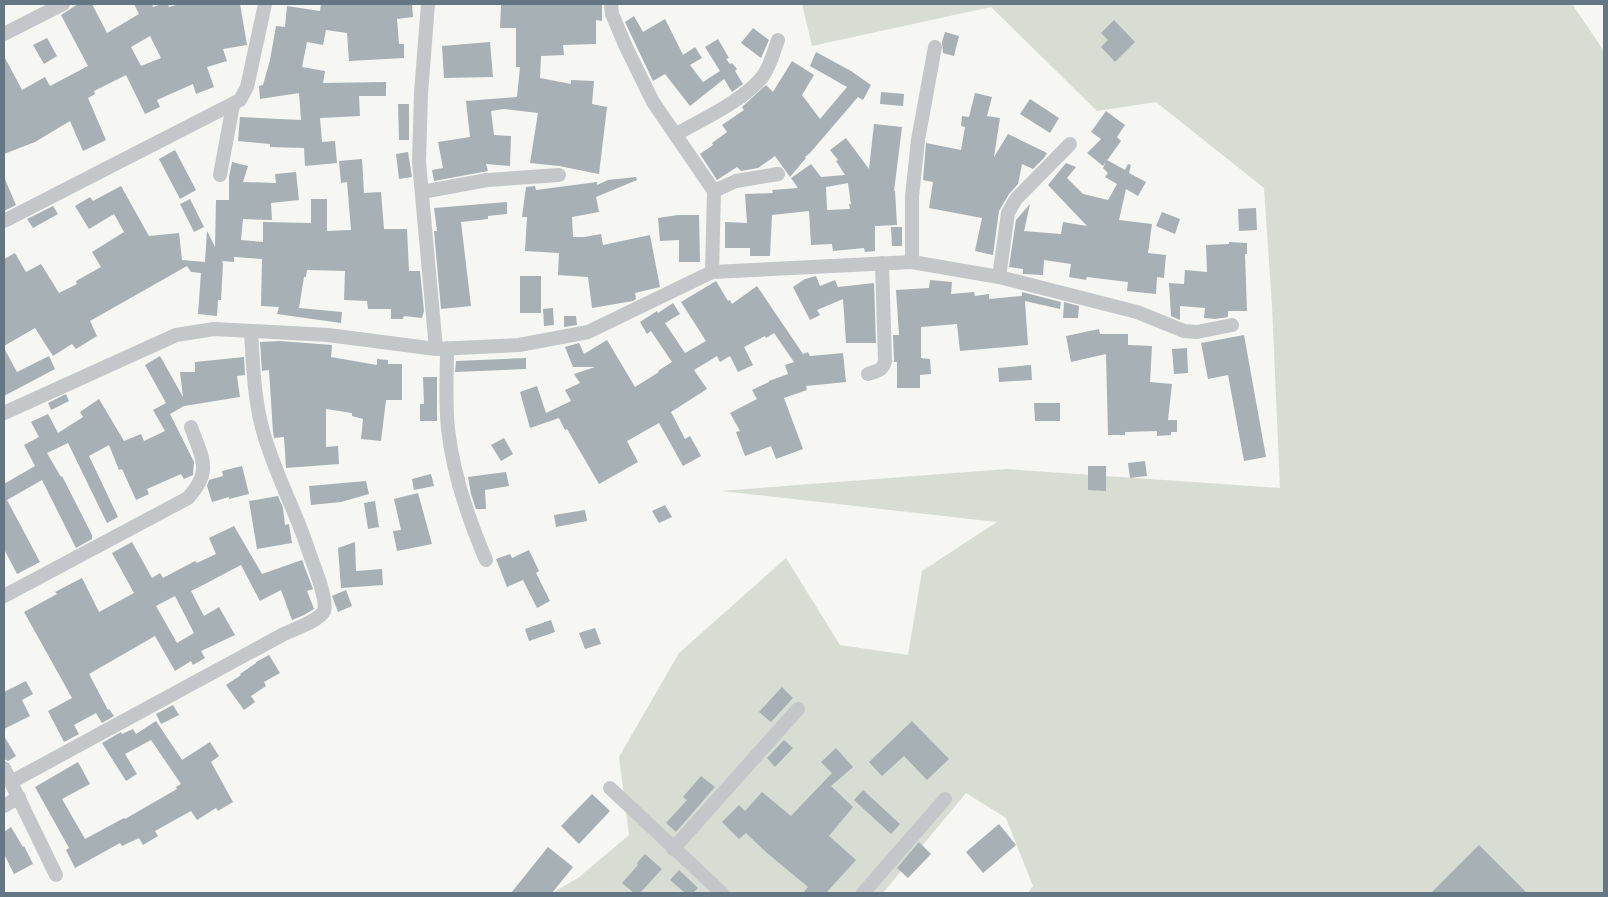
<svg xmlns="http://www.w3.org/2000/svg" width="1608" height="897" font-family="Mulish,sans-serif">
<rect width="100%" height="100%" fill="#f6f6f2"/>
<!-- green -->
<path fill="#d7ddd3" d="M802,4H1572L1604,51V893H1028L1033,886L1006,818L966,793L883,893H552L578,878L629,835L619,757L679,653L786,558L840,645L908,655L922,571L997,522L721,491L1007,469L1280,488L1272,306L1264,188L1156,102L1097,111L991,7L812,46Z"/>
<!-- building -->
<path fill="#a7b0b5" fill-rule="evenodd" d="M78,4H92L107,33L139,14L134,4H152L153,7L161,4H168L169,7L180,4H240L247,45L223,49L227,61L207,67L214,87L196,94L193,84L157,100L160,107L145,114L126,75L94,91L95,94L88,98L106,140L83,151L70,121L35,142L4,154V56L22,90L45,77L50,86L88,66L61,15ZM150,36L161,58L141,66L131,47Z
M321,4H412L413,17L397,19L399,44H404V58L349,61L347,33L326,30L323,45L307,42L302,67L325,71L323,83L386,82V96H359L360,116L320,118L322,142L335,141L337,163L305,166L304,148L270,147V144L238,141L240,117L301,120L299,93L260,99L259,86L263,85L270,60L276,26L285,27L287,6L320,11Z
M501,4H602V21L596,20V44L563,45L564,55L541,56L540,78L571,84V80L594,81L592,104L607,107L599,174L559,166L530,163L538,113L504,109L491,111L494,135L511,136L510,166L486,164L488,171L434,181L432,170L443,168L438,142L470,137L466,101L517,97L520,67H516V28H500Z
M634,16L643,32L665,19L683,55L695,47L702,58L690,65L703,82L720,71L705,47L718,39L729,58L726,59L730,64L732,63L737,69L735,71L743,84L732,92L724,79L690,106L665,74L653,81L625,22Z
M1114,20L1135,42L1115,62L1101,47L1108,40L1101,33Z
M753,28L769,40L761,58L741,43Z
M945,32L959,36L954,56L943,53L942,42Z
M47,38L57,56L44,64L33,45Z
M490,42L493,77L444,78L442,46Z
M816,52L851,71L871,85L863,100L858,97L810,153L805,157L806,158L790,177L775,156L758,168L741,171L737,167L717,180L700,154L713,145L712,143L727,132L722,125L744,110L742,107L766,85L773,92L792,61L814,75L802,95L820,119L847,87L810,66Z
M881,92L904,94L903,106L880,104Z
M975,93L992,97L987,116L1000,118L994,157L1008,134L1047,153L1044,158L1033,169L1022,164L1018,184L1009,194L999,211L993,255L975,251L982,218L929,208L933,182L923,180L926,143L961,150L965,127L961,126L962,116L969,117Z
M1030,99L1059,118L1050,133L1020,114Z
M398,104H409V140H399Z
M1106,111L1125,125L1117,137L1121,141L1103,166L1087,153L1101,139L1091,132Z
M874,124L902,127L894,191H895L897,225L875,226V251L865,252L864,248L833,251L832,244L811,245L809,211L772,215L770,256H750V248H725V222L747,223L745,194L773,193L772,190L798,188L791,178L811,164L821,177L845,175L836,161L838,160L830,150L846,138L869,169ZM848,183L851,204H849L850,209L827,210L826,187Z
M175,150L196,190L180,199L159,159Z
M408,152L412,177L399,179L396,154Z
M362,159L364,193L381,192L384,229H407L409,271H420L424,311L422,318L404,316L403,319H391V309H368L367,301L344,300L345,271L307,270L306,277H304L299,308L342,312L341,323L277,314L279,307L261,306L262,259L234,257V262L222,261L223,265L221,300H218L217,316L198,314L201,273L191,272L187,266L90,321L97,336L76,349L72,344L53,356L35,328L4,346V259L15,253L26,272L41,264L59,293L77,284L76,281L101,267L92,252L124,232L114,214L89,229L75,206L90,197L93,201L121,186L149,236L179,233L182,260L205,262L207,231L215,247L216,200H229V177L232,162L248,166L243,182L276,183L275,174L296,172L299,200L271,203L272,220L243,219L241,240L263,242V222L311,223V199H327V231L351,230L347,182L341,183L339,161Z
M1107,160L1125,170L1128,164L1131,165L1129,173L1146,182L1138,196L1126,189L1119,220L1152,224L1148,253L1166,255L1164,278L1157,277L1156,294L1127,291L1128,282L1087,277L1086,280L1069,277L1071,264L1044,260L1043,275L1023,274V269L1009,267L1016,220L1030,204L1024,231L1061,234L1063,222L1087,226L1048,185L1066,163L1076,167L1067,178L1083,194L1108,200L1117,184L1105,177L1108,173L1103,168Z
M4,177L16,205L4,211Z
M636,177L637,180L596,197L599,212L572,217L573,237H584L601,234L603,245L650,235L660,287L635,293L636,299L633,301L592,308L588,277L558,275L559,253L525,251L527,217H522L526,187L535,186L536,190L597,182V185L608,180Z
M190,199L204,227L194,232L180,204Z
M507,202V214L488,216V219L461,222L471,306L441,309L434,231H437L434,208Z
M53,206L58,214L33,228L27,219Z
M1256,208L1257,230L1239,231L1238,209Z
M1162,212L1180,219L1175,234L1156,226Z
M678,215H699L700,262H679V240L660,241L658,218Z
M891,227H902V246H892Z
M1229,242L1247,243V254H1245L1247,311H1228V317L1215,319L1204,318L1205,308L1180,306V320L1171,316L1169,283L1184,284L1185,270L1207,272L1206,245L1229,244Z
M520,276H541V313H520Z
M816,276L820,286L835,280L838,287L874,283L876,343H846L843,299L817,310L820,315L810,320L793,287L805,279Z
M930,280L952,282L951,294L974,292L975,296L989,294V299L1022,296V292L1061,302L1060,309L1025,301L1028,345L960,351L957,324L921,327V358L930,359L931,374L920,375V388H897V362H894L893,335H899L896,290L929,288Z
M716,281L728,301L730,300L732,304L757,286L803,354L808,352L810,356L843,353L846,382L806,386L807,390L784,398L803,449L776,459L771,446L745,456L736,432L740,431L730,413L757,399L752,390L769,382V381L788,374L785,365L794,362L774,333L766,338L765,336L744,347L753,365L738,372L730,356L720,362L717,356L694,370L707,389L671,412L685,439L690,436L701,456L683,466L659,423L627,441L638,462L599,484L567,429L565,430L559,418L530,428L520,392L537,386L546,413L571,401L565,390L580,383L574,374L595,367H573L565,347L579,343L584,354L607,340L635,387L659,372L658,371L672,362L651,331L647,334L640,322L657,311L658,313L673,303L680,314L665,323L685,353L706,341L681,302Z
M1064,302L1079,306L1078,318H1063Z
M553,308L554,325L544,326L543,309Z
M564,316H576L577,325L564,327Z
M1099,329L1100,334H1128V345L1152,346L1150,382L1172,384L1168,420H1177V432H1171V435L1157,436V431L1125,432V435H1108L1106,354L1071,362L1066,336Z
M1244,335L1266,457L1244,461L1228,375L1208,379L1201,343Z
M280,341L332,345L331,357L377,365V359L388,360V364H402V400H386L381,441L361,439L363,419L352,416V413L326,409V447L338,446L339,464L286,468L284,437L274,438L273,432L269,370L262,371L260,342Z
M4,348L17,372L49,356L55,369L4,396Z
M1187,348L1188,373L1174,374L1172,349Z
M160,356L183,397L180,372H195V362L244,357L245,375L237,376L240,397L184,406L170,414L194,462L193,475L184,479L181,474L147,489L149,494L136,500L122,469L119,470L109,445L89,456L118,517L107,523L68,443L47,453L61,477L62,476L92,535V539L76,548L42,480L7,500L40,562L17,574L4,549V484L35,466L24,445L39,437L31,422L48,414L58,433L83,417L80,412L99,399L124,441L141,434L144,441L165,431L153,410L166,403L145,365Z
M526,358V369L455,372L456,361Z
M1031,365L1032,380L999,382L998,368Z
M423,377H437V421H420V404H424Z
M66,394L69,401L51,410L48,403Z
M1034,403H1060V421H1035Z
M504,438L513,454L501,461L491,445Z
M1145,461L1147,476L1130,478L1128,463Z
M242,466L249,494L229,499V497L212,502L207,486L209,480L223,476L222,471Z
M1088,466H1106V491L1088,490Z
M506,472L509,486L485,490L486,509H476L471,494L468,477Z
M431,474L434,486L414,490L412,479Z
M366,481L369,494L341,502L311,505L309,486Z
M418,493L432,544L397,551L393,531L401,530L394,499Z
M278,496L283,508L285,525L289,524L292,543L257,549L249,501Z
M375,501L379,527L368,529L364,503Z
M665,505L672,517L659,523L652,511Z
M585,510L587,521L556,527L554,515Z
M234,526L262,574L302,560L313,589L307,591L314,609L304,615L292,620L281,590L260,601L241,565L205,584L191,591L204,616L219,607L235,635L201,651L205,658L193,665L191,661L175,671L155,636L89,674L108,710L109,709L114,716L102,723L96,713L74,725L79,734L64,742L48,711L72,698L24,612L57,594L55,592L82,578L99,612L134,593L112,553L132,542L152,578L160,573L163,578L195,561L197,563L216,554L209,538ZM175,596L194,633L177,643L156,606Z
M355,542L356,571L382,569L383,585L341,588L338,548Z
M529,550L539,571L536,573L550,601L537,608L523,580L507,587L496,559L510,554L512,558Z
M346,590L352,606L338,612L332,596Z
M551,620L555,632L529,641L525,629Z
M595,628L601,644L585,649L579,633Z
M269,655L280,673L264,682L266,686L251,696L255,702L244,710L226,685L241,675L240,674L256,663V662Z
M26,681L33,694L22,700L30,716L4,729V692Z
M782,687L793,698L771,722L759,712Z
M173,705L179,715L161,724L156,714Z
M156,721L182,760L210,742L219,756L211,762L233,802L218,811L216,808L197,820L191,811L155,831L158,836L143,845L139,838L122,846L120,843L75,868L66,850L69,848L35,787L78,762L90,784L62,799L85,839L124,818L125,819L177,789L176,787L181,784L151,740L125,754L137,774L126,781L102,743L121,732L122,734L133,729L136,734Z
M912,721L949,759L927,780L904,756L882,776L869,762Z
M4,736L16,756L8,761L4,759Z
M784,740L793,748L775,767L767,758Z
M836,748L853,767L831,786L853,807L829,836L856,860L826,893H803L808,887L767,853L746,833L739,839L722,822L739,805L745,811L762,792L791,816L832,773L821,762Z
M701,776L715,787L676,832L666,823L687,800L683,797Z
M863,790L900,824L891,834L854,800Z
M592,794L610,811L579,844L561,826Z
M999,824L1016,845L983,873L966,852Z
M11,827L23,847L24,846L33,864L14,874L4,854V832Z
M919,842L931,854L908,878L897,868Z
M1479,845L1527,893H1431Z
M548,847L573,867L552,893H511Z
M645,854L662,869L640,893H634L622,883L638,865L637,863Z
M679,870L698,888L693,893H685L670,880Z"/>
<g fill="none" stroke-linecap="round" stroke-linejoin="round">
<!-- street -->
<path stroke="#c3c7ca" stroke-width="14" d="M428,4L421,93L419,162L436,349
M611,4L612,14L626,47L653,102L714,191L712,272
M4,34L63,4
M676,134C702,120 746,99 763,76C770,66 774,51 778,40
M220,175L233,105
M714,191L736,181L778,174
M422,192L487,180L559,175
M4,221L240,100L247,87L265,4
M912,262V196L918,140L935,47
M999,277L1008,213L1016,199L1070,144
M447,348C447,375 445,402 448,429C453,475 468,518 486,560
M868,374C876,371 883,371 885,361L882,263
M4,413L176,335L214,329L328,335L436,349L519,345L588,332L712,272L912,262L999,277L1137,312L1184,331L1197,332L1232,325
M4,596L188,498C213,470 202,459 191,427
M4,768L56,875
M11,782L282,635C292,630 319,621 324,611C328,599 313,564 309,552C296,511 274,472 263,431C254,399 253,365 251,332
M610,788L722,893
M4,806L19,797
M673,849L798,709
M863,893L945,799"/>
</g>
<!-- border -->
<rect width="1608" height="897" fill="none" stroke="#657684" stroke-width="10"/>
</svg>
